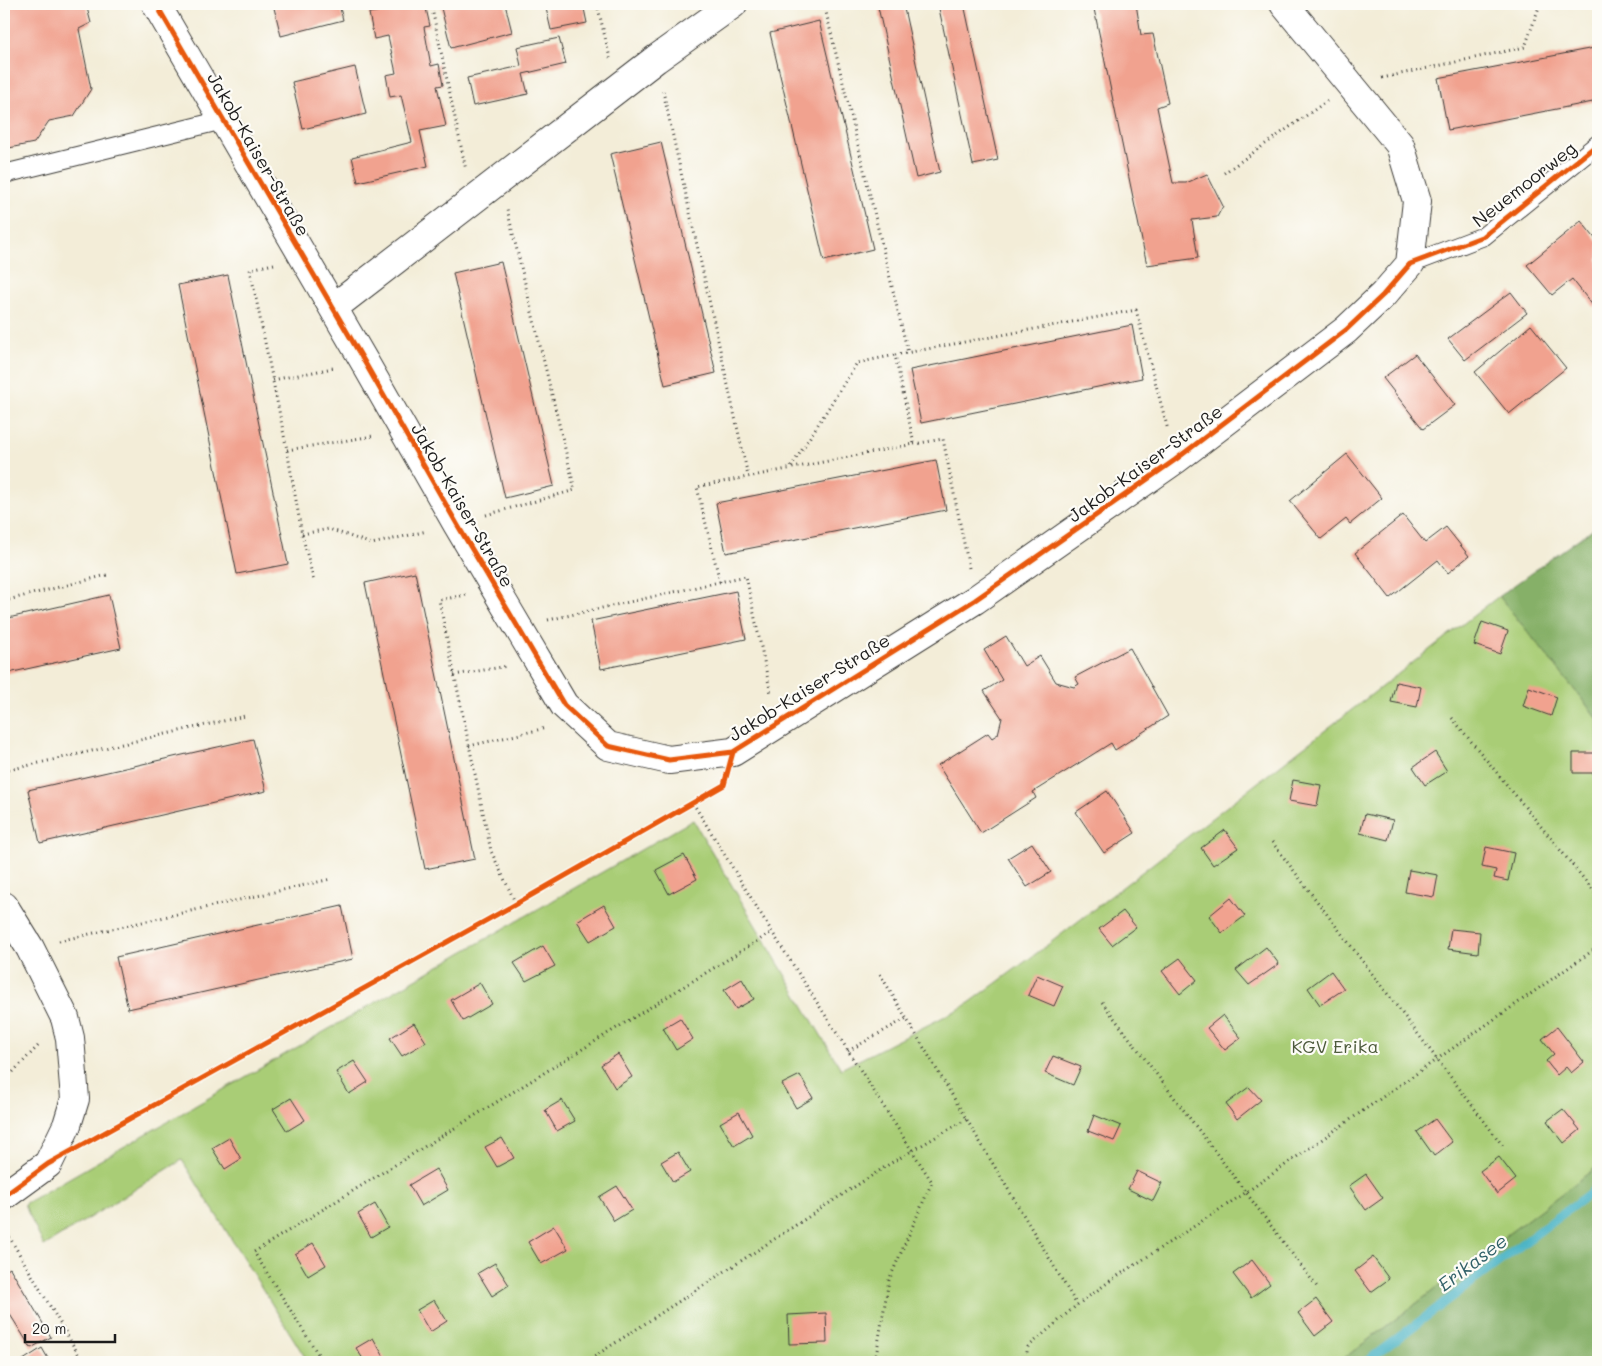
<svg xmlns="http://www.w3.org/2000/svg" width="1602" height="1366" font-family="Mali,sans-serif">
<rect width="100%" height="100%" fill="#fdfcf7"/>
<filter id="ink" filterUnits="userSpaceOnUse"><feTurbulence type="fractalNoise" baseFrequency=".02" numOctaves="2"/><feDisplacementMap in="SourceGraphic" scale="10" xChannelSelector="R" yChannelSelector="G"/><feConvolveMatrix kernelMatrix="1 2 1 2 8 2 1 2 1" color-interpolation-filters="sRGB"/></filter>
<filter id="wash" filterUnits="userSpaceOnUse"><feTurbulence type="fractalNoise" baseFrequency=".0096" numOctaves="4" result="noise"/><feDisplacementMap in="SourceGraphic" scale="20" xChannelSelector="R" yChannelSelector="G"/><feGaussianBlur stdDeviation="1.12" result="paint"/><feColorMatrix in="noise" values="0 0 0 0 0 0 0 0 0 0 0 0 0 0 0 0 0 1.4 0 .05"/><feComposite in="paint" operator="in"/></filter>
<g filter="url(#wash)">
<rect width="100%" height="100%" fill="#f3edd8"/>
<!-- green -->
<path fill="#a9cd76" stroke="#627449" d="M1499,596L1598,719V1166L1339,1362H308L182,1160L44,1246L24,1204L693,820L841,1069L965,1006L1041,950Z"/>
<!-- forest -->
<path fill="#86b067" stroke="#516642" d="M1598,525V719L1499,596Z
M1598,1166V1362H1339Z"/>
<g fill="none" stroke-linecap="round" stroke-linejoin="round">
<!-- stream -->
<path stroke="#48b3c5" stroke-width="9" d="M1366,1362L1598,1187"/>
</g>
<g id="blocks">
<!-- building -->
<path fill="#f1a28f" d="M4,4H86L91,23L79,29L91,89L74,116L49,121L34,143L4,149Z
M273,4H339L343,20L281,36Z
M379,4H425L430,26L424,27L431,66L439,64L443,85L437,86L446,126L420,131L428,166L358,182L352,157L412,142L401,95L390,97L386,75L396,73L388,36L374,39L369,13L381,11Z
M440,4H505L512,32L451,48Z
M545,4H583L587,23L551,30Z
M894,4H903L940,172L916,178L878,7Z
M938,4H964L998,160L973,165Z
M1093,4H1136L1141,35L1153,34L1168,103L1157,107L1173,183H1186L1207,174L1223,206L1217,217L1192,220L1198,258L1147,265Z
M819,21L873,249L824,261L770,33Z
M559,38L566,64L523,74L528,94L473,106L467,78L521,66L517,47Z
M1594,48L1598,68V101L1448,130L1438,78Z
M355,67L366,114L303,129L292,82Z
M661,142L716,373L665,385L610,154Z
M1581,221L1598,242V304L1594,307L1572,279L1552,295L1527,265Z
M501,262L554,486L505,498L453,273Z
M228,275L288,564L237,574L178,285Z
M1511,292L1527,313L1465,360L1448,339Z
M1132,325L1142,378L921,423L910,370Z
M1531,325L1566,368L1509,414L1475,372Z
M1415,354L1455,405L1423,429L1383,378Z
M1347,454L1382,498L1350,524L1346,519L1321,539L1290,501Z
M936,460L946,510L726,553L716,503Z
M1403,515L1425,543L1446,527L1469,556L1448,573L1438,560L1390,598L1355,553Z
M415,572L475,859L425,869L365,583Z
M736,591L746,639L601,669L591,621Z
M109,595L121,648L4,674V619Z
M1482,622L1508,631L1500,654L1474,645Z
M1006,636L1024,666L1040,656L1056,682L1074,687L1079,684L1075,677L1130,648L1168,716L1115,750L1111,743L1033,792L1036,798L981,833L938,765L988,733L992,738L998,734L1002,718L984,691L1002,680L984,650Z
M1396,682L1421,687L1417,707L1391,702Z
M1529,687L1557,697L1551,716L1523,706Z
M253,739L266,791L40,843L28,790Z
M1435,752L1447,771L1425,785L1413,767Z
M1573,753H1598V773H1573Z
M1293,780L1321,785L1317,806L1289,801Z
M1107,791L1135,833L1104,853L1076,812Z
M1365,814L1393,820L1388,840L1360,833Z
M1225,830L1238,848L1213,865L1201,848Z
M1032,843L1051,872L1027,887L1008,858Z
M1486,847L1514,853L1508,881L1494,878L1496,870L1482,867Z
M684,855L697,879L669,894L656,870Z
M1409,870L1438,875L1434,897L1405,892Z
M1231,898L1245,916L1222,933L1209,916Z
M604,905L616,926L590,941L577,921Z
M342,906L353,959L128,1009L116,957Z
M1123,911L1136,927L1112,945L1099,929Z
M1451,929L1480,932L1478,953L1448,949Z
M543,946L555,966L526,981L514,963Z
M1266,947L1279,964L1249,985L1236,970Z
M1180,958L1197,980L1180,994L1162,971Z
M1331,971L1344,989L1320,1005L1308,988Z
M1037,975L1063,986L1054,1006L1028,995Z
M742,979L754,999L736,1009L724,990Z
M480,983L492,1004L463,1021L451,1000Z
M1223,1015L1241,1038L1225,1050L1207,1028Z
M680,1018L693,1039L676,1050L663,1028Z
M414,1023L426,1042L402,1056L390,1038Z
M1557,1027L1584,1062L1571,1073L1566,1067L1557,1075L1546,1061L1554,1054L1542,1039Z
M618,1054L632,1077L615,1088L601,1065Z
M1053,1056L1081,1067L1073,1085L1045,1073Z
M354,1061L368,1082L349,1094L336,1072Z
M800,1075L813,1098L796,1108L782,1084Z
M1249,1087L1261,1100L1237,1119L1226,1104Z
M291,1098L305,1120L287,1131L273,1109Z
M562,1100L575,1121L557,1131L545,1110Z
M1563,1109L1580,1130L1564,1143L1547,1121Z
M739,1112L752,1135L734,1146L720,1123Z
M1094,1115L1121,1126L1114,1141L1088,1131Z
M1435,1119L1452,1142L1434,1156L1417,1132Z
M229,1138L241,1159L225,1169L212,1148Z
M502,1138L514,1158L497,1167L485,1147Z
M678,1152L690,1172L673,1182L661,1162Z
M1499,1157L1516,1179L1497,1194L1480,1171Z
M436,1169L448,1190L421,1206L409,1185Z
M1137,1171L1162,1183L1153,1201L1128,1189Z
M1366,1174L1383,1198L1366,1210L1349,1186Z
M617,1186L632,1210L614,1221L599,1197Z
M375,1204L388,1227L371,1237L358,1214Z
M554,1226L568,1249L541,1264L528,1242Z
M313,1243L326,1265L308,1276L295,1254Z
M1373,1257L1389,1279L1371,1292L1355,1271Z
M1252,1260L1270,1284L1251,1298L1233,1274Z
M495,1263L509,1285L492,1296L478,1273Z
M10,1268L51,1337L31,1348L4,1305V1272Z
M1316,1299L1333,1322L1315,1336L1298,1313Z
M434,1300L447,1321L430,1332L417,1310Z
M826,1313L827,1343L789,1344L788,1315Z
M373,1338L387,1362H365L356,1348Z
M42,1348L50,1362H20Z"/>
</g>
</g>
<g filter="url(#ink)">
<use href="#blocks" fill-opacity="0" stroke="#3c3b38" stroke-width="1"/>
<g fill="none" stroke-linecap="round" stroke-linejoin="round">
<!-- lane casing -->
<g stroke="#3c3b38" stroke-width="20">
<path id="lane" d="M4,174L223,120
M1410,264L1484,236L1598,144"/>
</g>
<!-- street casing -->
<g stroke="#3c3b38" stroke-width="30">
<path id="street" d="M156,4L364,361L457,524L564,705L608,746L669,760L733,752L975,600L1175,460L1346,330L1383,295L1410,264L1417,201L1400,145L1284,4
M333,308L656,59L733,4
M4,906L30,948L65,1018L70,1038L75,1099L67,1125L48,1164L4,1196"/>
</g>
<!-- path -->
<path stroke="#3c3b38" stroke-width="3" stroke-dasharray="1 4" stroke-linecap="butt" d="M431,4L466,170
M597,4L610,58
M824,4L908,353
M1382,78L1525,47L1540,4
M663,91L748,476
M1224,173L1327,101
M274,264L250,269L287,450L302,534L314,582
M273,380L333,368
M914,444L943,439L969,568
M287,450L373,436
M791,467L857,363L895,355
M486,515L575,490L507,209
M302,534L329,529L372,544L427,531
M720,582L697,487L914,444L895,355L1136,310L1168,430
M466,595L439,600L491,851L516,904
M4,601L107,575
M548,620L746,576L771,694
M454,675L508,666
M1452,718L1598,896
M469,746L546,728
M4,771L245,716
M693,803L772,932L932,1182L889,1280L875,1362
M1272,842L1503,1146
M59,941L331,879
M880,974L1077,1305
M1102,1002L1318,1288
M848,1051L907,1018
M4,1076L12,1073L40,1044
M4,1228L83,1362
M323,1362L254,1252L772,932
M586,1362L891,1163L967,1119
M1025,1362L1028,1347L1077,1305L1110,1281L1245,1193L1598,947"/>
<!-- lane -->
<use href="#lane" stroke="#fff" stroke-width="18"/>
<!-- street -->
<use href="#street" stroke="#fff" stroke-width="28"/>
<!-- cycleway casing -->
<g stroke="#fdfcf7" stroke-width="8">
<path id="cycleway" d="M156,4L364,361L457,524L564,705L608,746L669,760L733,752L975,600L1175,460L1346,330L1383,295L1410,264L1484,236L1598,144
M4,1196L48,1164L516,904L724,785L733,752"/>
</g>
<!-- cycleway -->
<use href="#cycleway" stroke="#e8590c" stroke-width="5"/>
</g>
</g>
<g text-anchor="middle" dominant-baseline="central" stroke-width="4.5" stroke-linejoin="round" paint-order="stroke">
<!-- street labels -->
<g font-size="18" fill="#1c1c1c" stroke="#fdfcf7">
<text transform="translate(259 154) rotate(60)">Jakob-Kaiser-Straße</text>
<text transform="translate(1524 184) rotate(-38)">Neuemoorweg</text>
<text transform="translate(1145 463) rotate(-36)">Jakob-Kaiser-Straße</text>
<text transform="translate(463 505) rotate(60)">Jakob-Kaiser-Straße</text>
<text transform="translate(809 687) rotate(-32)">Jakob-Kaiser-Straße</text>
</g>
<!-- park labels -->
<g font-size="18" fill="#4d5a3c" stroke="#fdfcf7">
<text x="1335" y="1046">KGV Erika</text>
</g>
<!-- water labels -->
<g font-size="19" font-style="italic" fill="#306068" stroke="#fdfcf7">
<text transform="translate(1472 1262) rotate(-37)">Erikasee</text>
</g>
</g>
<!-- margin -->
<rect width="1602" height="1366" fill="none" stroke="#fdfcf7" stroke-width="20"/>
<!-- scale -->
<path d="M25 1334v8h90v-8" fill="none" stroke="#1c1c1c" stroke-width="2.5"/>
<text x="32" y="1334" font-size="15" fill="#1c1c1c" stroke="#fdfcf7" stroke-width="4" paint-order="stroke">20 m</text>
</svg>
